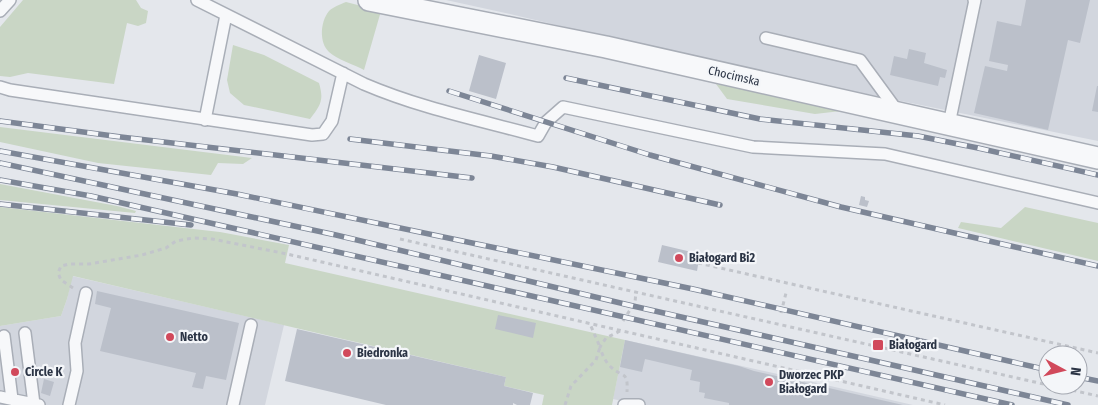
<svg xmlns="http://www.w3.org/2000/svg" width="1098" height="405" font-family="'Fira Sans Condensed',sans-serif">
<rect width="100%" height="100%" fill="#e4e7ec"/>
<!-- built -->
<path fill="#d2d6de" d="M446,0H1098V141L743,69L510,14Z
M72,276L284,325L265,405H0V326L61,316L67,299Z
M625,340L800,379L913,405H640L613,399Z"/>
<!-- green -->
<path fill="#c9d6c5" d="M23,0H136L141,8L148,11L146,23L138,26L127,23L114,84L28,73L10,77L0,76V27Z
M346,2L381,11L364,70C355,65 336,59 329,52C319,43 320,22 329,11C333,7 341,4 346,2Z
M233,45L264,55L319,83C324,100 321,105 310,119L244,105L230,93L227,80Z
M716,84L862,112L861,115L841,111L815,114L727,99Z
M0,127L252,158L243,164L218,163L211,175L98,163L0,142Z
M0,184L117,206L136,211L135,213L0,200Z
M0,207L220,232L289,245L285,263L625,340L612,405H542L544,395L504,386L506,377L73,276L67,299L61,316L0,326Z
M1025,207L1098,223V261L958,228L961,222L1001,228Z"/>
<!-- building -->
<path fill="#bbc0ca" d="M1026,0H1090L1080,43L1068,40L1048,130L974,113L985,66L1007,71L1008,65L989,61L997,21L1021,26Z
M909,49L926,53L924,63L947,70L945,78L940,77L938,86L890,75L894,56L907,59Z
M479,55L506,63L496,99L469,91Z
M1097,86H1098V112L1092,111Z
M861,196L865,197V200L869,201L867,207L859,205Z
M662,245L700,254L697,271L658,262Z
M97,291L239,323L226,380L206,376L203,389L197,388L192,387L196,373L100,351L111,308L95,304Z
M498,315L536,323L533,338L495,329Z
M297,329L506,377L504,386L533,393L530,405H517L513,403V405H386L285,381Z
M625,340L739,366L754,371L903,405H729V403L704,398L705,393L699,392L700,382L690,380L692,370L645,359L642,372L620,367Z
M44,379L54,382L50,396L41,393Z"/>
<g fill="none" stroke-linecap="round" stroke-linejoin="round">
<!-- lane casing -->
<g stroke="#a9aeb7" stroke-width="14">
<path id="lane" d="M197,0L364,84C420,108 479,120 538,136L546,122L563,107L753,147L885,154L1098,203
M0,11L10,0
M766,38L860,60L898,112
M0,87L10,90L312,135L323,134L332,121L343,73
M205,120L226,15
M949,124L975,0H974
M25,333L34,404
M4,336L12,399
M0,397L39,405
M69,405L77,371L75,343L86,293
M233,405L251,325
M624,405H639"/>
</g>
<!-- street casing -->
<g stroke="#a9aeb7" stroke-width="24">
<path id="street" d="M369,0L606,47L1098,158"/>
</g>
<!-- path -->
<path stroke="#c2c5cb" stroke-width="3" stroke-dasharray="4 4" stroke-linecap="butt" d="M400,239L1048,385
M698,263L1098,353
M73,288L61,280L58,273L61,266L69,264H89L142,255L166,248L176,241L193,238L212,239L287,254L945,405
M781,313L786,293
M623,321L635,302L636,292
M620,331L606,338L600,347C602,355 606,363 612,368C624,378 628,371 627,392
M1049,385L1098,396
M565,405L571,386L596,360L600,347L590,324"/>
<!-- lane -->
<use href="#lane" stroke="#f7f8fa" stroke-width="11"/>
<!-- street -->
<use href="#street" stroke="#f7f8fa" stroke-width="21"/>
<!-- rail casing -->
<g stroke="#7d8696" stroke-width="5.5">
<path id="rail" d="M566,78L760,119L918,136L978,148L1098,175
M449,91L650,155L841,207L1098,266
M0,121L121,137L472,178
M350,139L491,156L553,167L720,205
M0,151L237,194L693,289L1048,370
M0,163L336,235L633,306L1068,405
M0,180L91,196L1012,405
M0,204L191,225
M1078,377L1098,381"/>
</g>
<!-- rail -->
<use href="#rail" stroke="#f4f6f9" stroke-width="4" stroke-dasharray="11" stroke-linecap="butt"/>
</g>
<!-- markers -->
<g fill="#d1495b" stroke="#f4f6f9" stroke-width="2">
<circle cx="679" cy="258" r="5"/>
<circle cx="170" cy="337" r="5"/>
<rect x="872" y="339" width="12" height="12" rx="2.5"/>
<circle cx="347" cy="353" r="5"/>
<circle cx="15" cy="372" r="5"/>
<circle cx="769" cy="382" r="5"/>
</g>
<g text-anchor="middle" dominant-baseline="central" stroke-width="4.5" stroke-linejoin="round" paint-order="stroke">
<!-- street labels -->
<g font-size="12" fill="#2b3445" stroke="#f4f6f9">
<text transform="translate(734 76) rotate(13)">Chocimska</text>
</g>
<!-- poi labels -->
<g font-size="12" font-weight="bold" fill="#2b3445" stroke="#f4f6f9" text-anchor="start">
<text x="689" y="258">Białogard Bi2</text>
<text x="180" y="337">Netto</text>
<text x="889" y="345">Białogard</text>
<text x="357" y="353">Biedronka</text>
<text x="25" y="372">Circle K</text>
<text x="779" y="375">Dworzec PKP<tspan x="779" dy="14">Białogard</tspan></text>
</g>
</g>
<!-- north arrow -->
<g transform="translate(1063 370) rotate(97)"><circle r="24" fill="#f4f6f9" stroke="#a4a8b1"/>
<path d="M0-4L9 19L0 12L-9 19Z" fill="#d1495b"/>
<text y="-8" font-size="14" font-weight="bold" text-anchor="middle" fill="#2b3445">N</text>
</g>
</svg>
